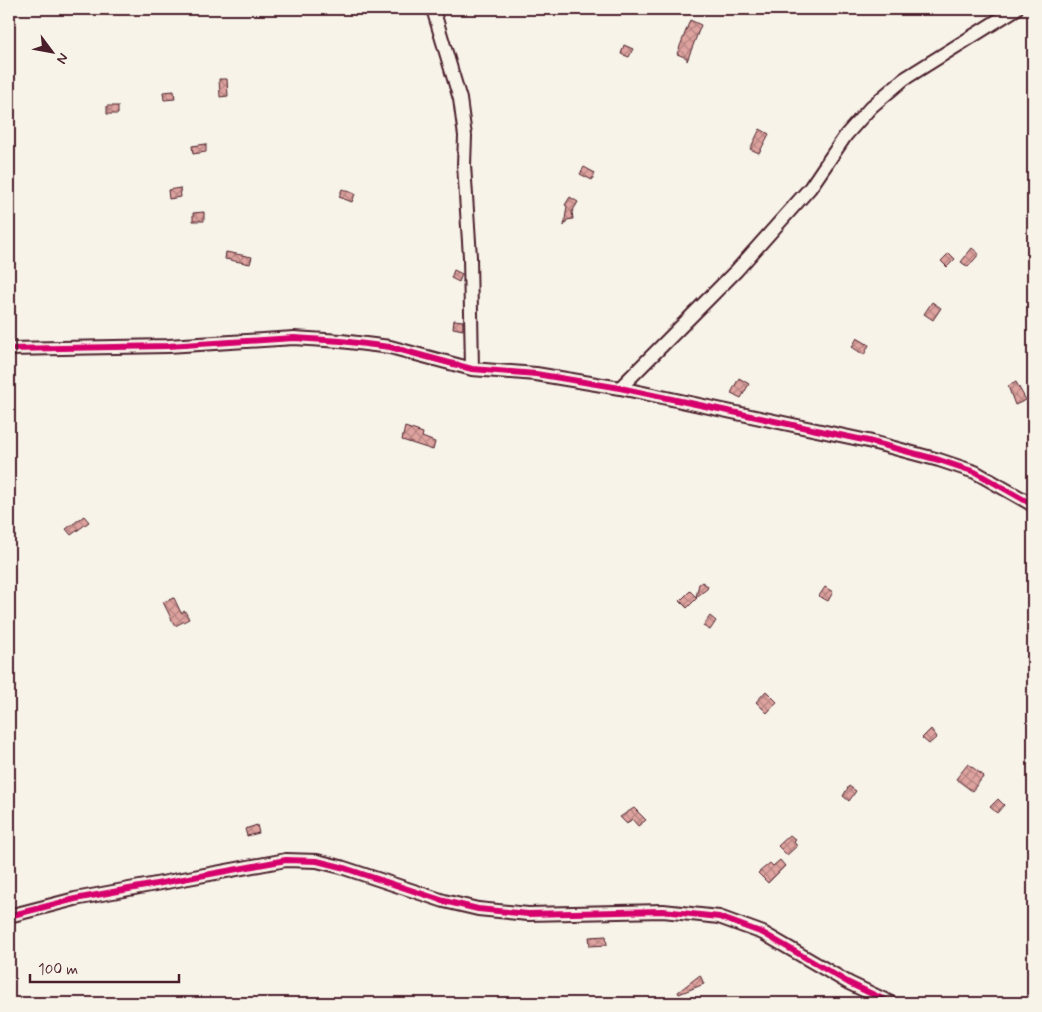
<svg xmlns="http://www.w3.org/2000/svg" width="1042" height="1012" font-family="Mynerve,sans-serif">
<defs>
<pattern id="building-cross-hatch" width="8" height="8" patternUnits="userSpaceOnUse" patternTransform="scale(1.25)"><rect width="8" height="8" fill="#dea39f"/><path d="M0 0l8 8M0 8l8-8" fill="none" stroke="#b68482"/></pattern>
</defs>
<rect width="100%" height="100%" fill="#f7f3e8"/>
<filter id="ink" filterUnits="userSpaceOnUse"><feTurbulence type="fractalNoise" baseFrequency=".02" numOctaves="2"/><feDisplacementMap in="SourceGraphic" scale="10" xChannelSelector="R" yChannelSelector="G"/><feConvolveMatrix kernelMatrix="1 2 1 2 8 2 1 2 1" color-interpolation-filters="sRGB"/></filter>
<g filter="url(#ink)">
<!-- building -->
<path fill="url(#building-cross-hatch)" stroke="#4a1f2b" d="M690,20L701,25L687,61V58L677,54Z
M624,45L633,49L629,57L621,54Z
M219,79H227L228,96L220,97Z
M174,91L175,99L164,100L163,92Z
M107,106H118V114H107Z
M760,129L769,134L759,153L750,149Z
M206,144V152L193,154L192,146Z
M584,167L595,173L592,180L580,174Z
M180,188L181,197L169,199L168,190Z
M342,189L355,194L352,202L339,197Z
M570,197L578,202L572,212L573,219L567,220L564,226L567,206L565,205Z
M204,212V221H193V213Z
M972,248L979,254L968,267L961,262Z
M226,252L252,257L250,264L225,259Z
M949,253L955,259L947,267L941,261Z
M454,270L462,274L459,282L451,278Z
M932,302L941,308L933,320L924,314Z
M454,320L463,321V330L453,328Z
M857,338L869,345L864,355L852,347Z
M739,378L749,384L741,398L731,393Z
M1016,382L1026,400L1015,405L1008,386Z
M405,427L423,433L422,437L435,442L433,450L402,440Z
M84,516L89,522L71,535L66,529Z
M702,582L708,586L707,589L696,597L697,598L687,608L680,601L690,591L696,597L699,584Z
M825,587L833,592L828,601L819,596Z
M174,598L181,613L185,611L189,619L175,626L163,602Z
M710,616L716,621L710,630L703,626Z
M766,691L777,702L767,713L756,702Z
M931,729L937,737L929,744L922,738Z
M968,764L984,776L972,791L956,779Z
M849,786L856,791L849,801L843,796Z
M998,799L1004,805L997,813L990,807Z
M634,808L646,820L638,826L632,819L627,824L620,817Z
M257,825L259,833L247,836L245,829Z
M790,835L796,840L794,842L797,846L787,855L778,846Z
M780,860L785,866L768,883L758,873L770,863L773,866Z
M606,936L607,945L590,946L589,937Z
M700,975L704,984L679,994L678,992Z"/>
<g fill="none" stroke-linecap="round" stroke-linejoin="round">
<!-- street casing -->
<g stroke="#4a1f2b" stroke-width="16">
<path id="street" d="M433,9L460,99L465,136L464,165L470,257L472,369
M9,349L168,346L294,338L341,341L390,347L472,369L536,374L620,388L868,441L939,460L975,472L1033,505
M620,388L737,270L810,188L846,135L871,107L904,79L1016,9
M9,916L75,899L286,860L317,861L341,867L444,901L478,909L528,914L663,911L719,917L763,933L849,983L891,1003"/>
</g>
<!-- street -->
<use href="#street" stroke="#f7f3e8" stroke-width="12"/>
<!-- cycleway casing -->
<g stroke="#f7f3e8" stroke-width="9">
<path id="cycleway" d="M9,349L168,346L294,338L341,341L390,347L472,369L536,374L620,388L868,441L939,460L975,472L1033,505
M9,916L75,899L286,860L317,861L341,867L444,901L478,909L528,914L663,911L719,917L763,933L849,983L891,1003"/>
</g>
<!-- cycleway -->
<use href="#cycleway" stroke="#d6006c" stroke-width="6"/>
</g>
</g>
<!-- margin -->
<rect width="1042" height="1012" fill="none" stroke="#f7f3e8" stroke-width="30"/>
<rect x="15" y="15" width="1012" height="982" fill="none" stroke="#4a1f2b" stroke-width="2" filter="url(#ink)"/>
<!-- north arrow -->
<g transform="translate(52 52) rotate(122)" stroke="#f7f3e8" stroke-width="4" paint-order="stroke">
<path d="M0-4L9 19L0 12L-9 19Z" fill="#4a1f2b"/>
<text y="-8" font-size="14" font-weight="bold" text-anchor="middle" fill="#4a1f2b">N</text>
</g>
<!-- scale -->
<path d="M30 974v8h149v-8" fill="none" stroke="#4a1f2b" stroke-width="2.5"/>
<text x="38" y="974" font-size="15" fill="#4a1f2b" stroke="#f7f3e8" stroke-width="4" paint-order="stroke">100 m</text>
</svg>
